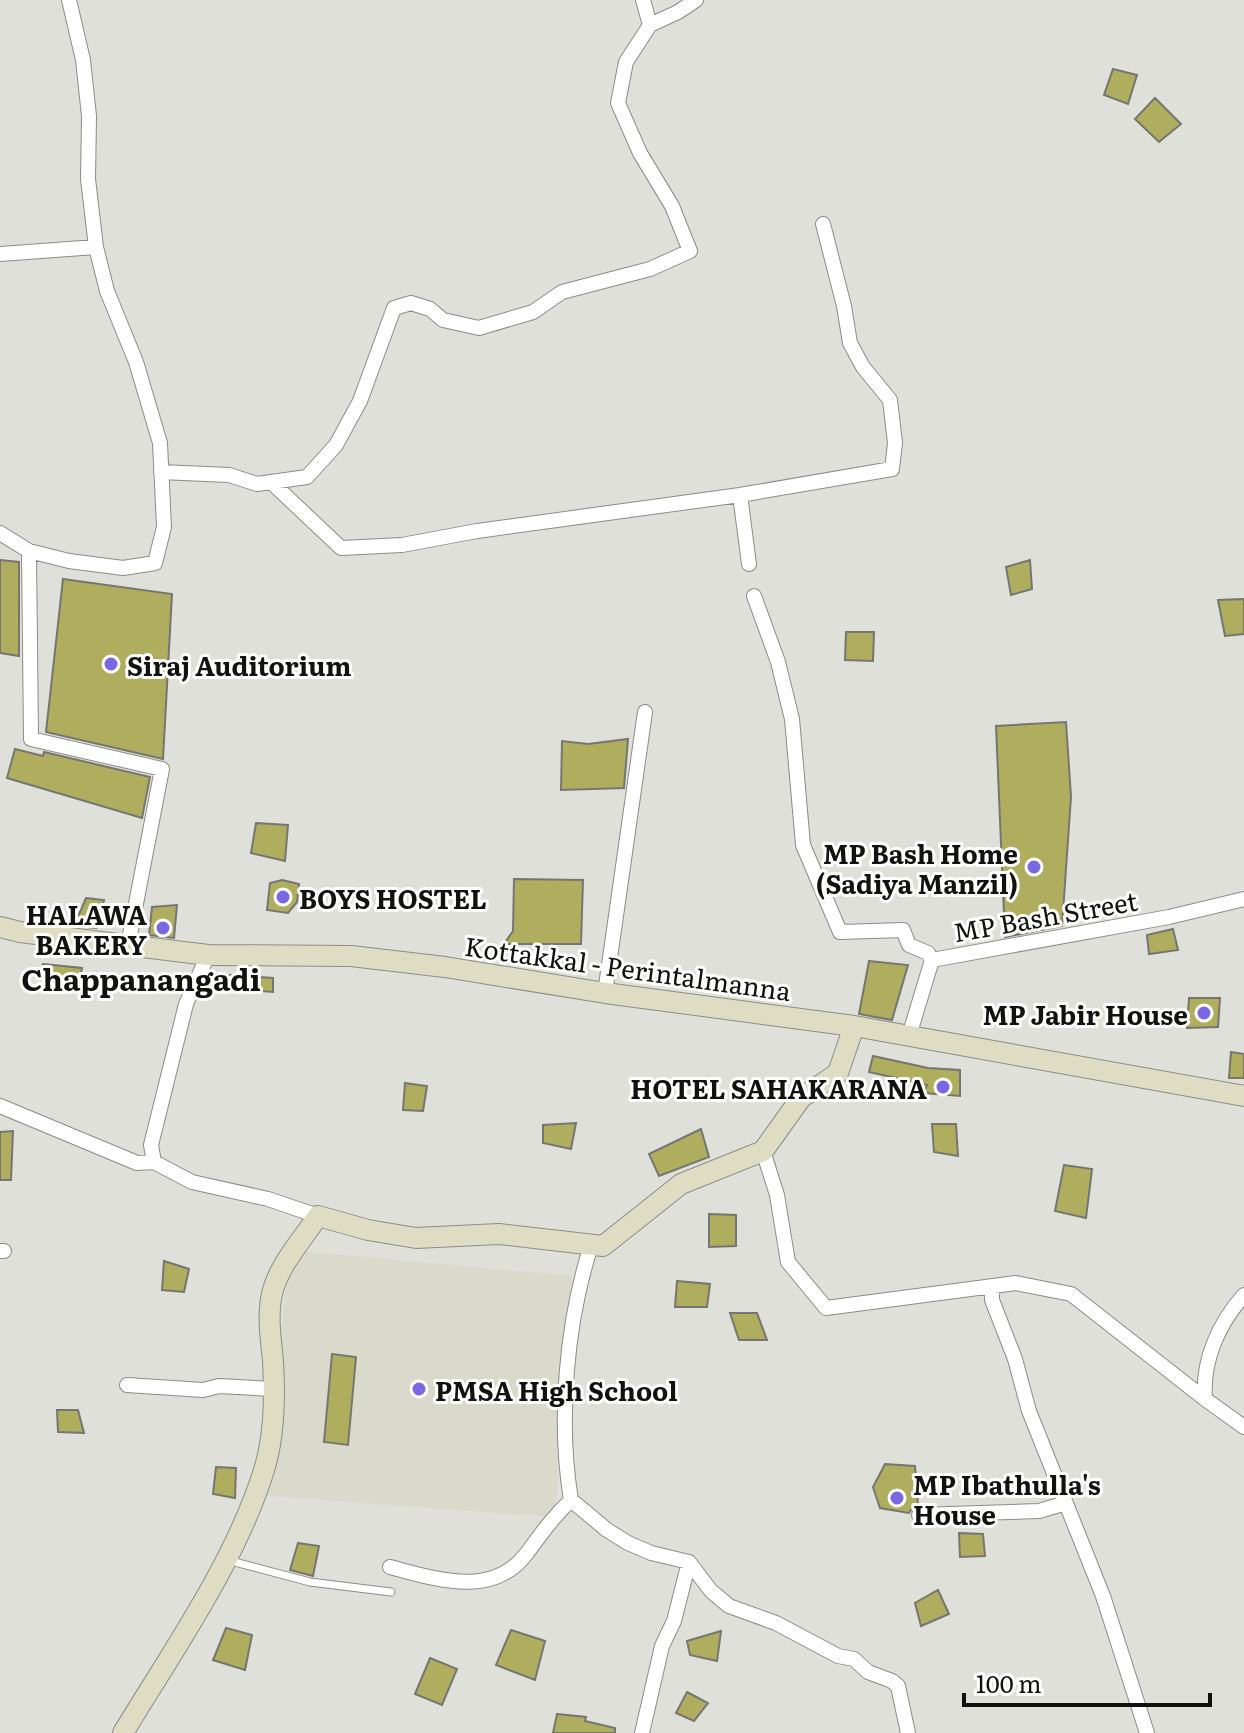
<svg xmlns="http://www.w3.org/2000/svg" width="1244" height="1733" font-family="Literata,serif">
<rect width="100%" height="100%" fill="#e0e0db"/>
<!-- built -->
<path fill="#d9dacc" d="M289,1250L572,1276L555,1517L266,1496Z"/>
<!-- building -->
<path fill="#afae5f" stroke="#767671" stroke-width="2" d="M1113,69L1137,75L1128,104L1104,95Z
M1155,98L1181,124L1159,142L1135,119Z
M0,560L19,562V656L0,653Z
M1030,560L1032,589L1011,595L1006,567Z
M63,579L172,594L163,759L46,732Z
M1244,599V634L1225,636L1218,600Z
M846,632H874L873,661L845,660Z
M1066,722L1071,797L1062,926L1005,937L996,726Z
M628,739L624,788L561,790L562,741L588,744Z
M15,749L43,756L44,752L150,777L142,818L7,778Z
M256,823L288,825L285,861L251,853Z
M514,879L583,880L581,944H504L513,931Z
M282,880L299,884L297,902L288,913L267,910L270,883Z
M86,898L104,900L96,928L74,926Z
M177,905L174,938L149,935L152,907Z
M1173,929L1178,950L1149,954L1147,935Z
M869,961L908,965L892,1020L859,1014Z
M43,964L82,968L79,984L37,978Z
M228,975L273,978V992L225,988Z
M1189,998H1220L1218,1027L1187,1028Z
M1231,1052L1244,1054V1078H1229Z
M873,1056L928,1068L960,1070V1096L924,1093L927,1085L869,1072Z
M405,1083L427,1086L423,1111L403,1110Z
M576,1123L571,1149L543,1143V1125Z
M932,1124H956L958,1156L934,1152Z
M701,1129L709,1157L659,1176L649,1154Z
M13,1131L11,1180H0V1132Z
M1064,1165L1092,1169L1086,1218L1055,1211Z
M709,1214L736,1215V1246L709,1247Z
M164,1261L189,1269L184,1292L162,1290Z
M677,1281L710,1284L707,1307H675Z
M730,1313H757L767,1340H739Z
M332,1354L356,1357L348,1445L324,1442Z
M57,1410H78L84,1433L58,1432Z
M885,1464L915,1466L918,1505L913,1507L909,1513L880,1508L873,1487Z
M216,1467L236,1468L235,1498L213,1494Z
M959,1533L983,1534L985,1556L960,1557Z
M298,1543L319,1546L313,1576L290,1570Z
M938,1590L949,1614L921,1626L915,1603Z
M226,1628L252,1635L245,1670L213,1660Z
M511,1630L545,1641L535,1680L496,1665Z
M721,1631L717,1661L690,1655L687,1641Z
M430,1658L457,1669L442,1705L415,1694Z
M687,1692L708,1703L694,1721L676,1713Z
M557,1714L586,1717L585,1721L615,1728V1733H553Z"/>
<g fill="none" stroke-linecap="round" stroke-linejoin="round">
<!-- lane casing -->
<g stroke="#8c8c87" stroke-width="9">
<path id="lane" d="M227,1560L310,1582L391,1592"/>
</g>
<!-- street casing -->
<g stroke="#8c8c87" stroke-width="16">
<path id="street" d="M643,0L650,25
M0,254L96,247L88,179L89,116L83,60L69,0
M161,472L229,475L257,484L307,477L336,445L360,401L394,308L411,303L430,309L443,320L479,328L533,312L562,292L650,269L690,251L672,206L640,153L618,103L626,62L650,25L678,12L696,0
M271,482L341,548L402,545L477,531L740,495L892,469L895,443L890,400L863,367L850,343L844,306L823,224
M740,495L749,564
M0,533L29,551L31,739L162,769L128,945
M29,551L69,561L123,568L155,563L164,527L160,443L136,362L107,291L96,247
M754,596L778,662L792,719L803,845L840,932L903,930L909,945L928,953L932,960
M605,993L645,712
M909,1036L932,960L1169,917L1244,899
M0,1106L137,1163L154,1162L192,1182L268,1199L318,1216
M763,1151L777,1195L788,1262L826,1308L1016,1283L1071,1294L1205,1399
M154,1162L151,1145L186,1004L208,955
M591,1246C566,1323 558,1421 571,1500L607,1530L628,1543L651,1553L689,1562L711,1591L729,1606L776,1623L838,1656L854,1659L868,1672L892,1681L898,1686L908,1733
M0,1251H4
M992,1286V1300L1015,1359L1029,1411L1103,1596L1147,1733
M1244,1295C1219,1323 1202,1360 1205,1399L1244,1427
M127,1385L203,1390L219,1386L272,1389
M919,1515L1039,1511L1066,1503
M390,1567C436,1579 493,1599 527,1553C541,1534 553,1517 571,1500
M642,1733L662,1646L674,1621L689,1562"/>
</g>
<!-- secondary casing -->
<g stroke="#8c8c87" stroke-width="22">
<path id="secondary" d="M0,927L20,932L208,955L351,956L445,967L605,993L854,1026L1244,1096
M123,1733C172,1652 236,1561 264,1470C274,1438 275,1395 273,1361C271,1340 267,1316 272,1294C278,1266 302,1240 318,1216L368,1230L416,1238L499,1234L603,1246L681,1184L763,1151L801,1098L838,1073L854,1026"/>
</g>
<!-- lane -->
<use href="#lane" stroke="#fff" stroke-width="7"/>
<!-- street -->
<use href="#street" stroke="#fff" stroke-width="14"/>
<!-- secondary -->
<use href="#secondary" stroke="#deddc4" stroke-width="20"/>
</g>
<!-- markers -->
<g fill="#7a67e3" stroke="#fffffe" stroke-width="3">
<circle cx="111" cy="664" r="8"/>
<circle cx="1034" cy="867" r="8"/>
<circle cx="283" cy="897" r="8"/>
<circle cx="163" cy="928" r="8"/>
<circle cx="1204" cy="1013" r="8"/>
<circle cx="943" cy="1087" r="8"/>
<circle cx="419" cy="1389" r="8"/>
<circle cx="897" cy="1498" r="8"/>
</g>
<g text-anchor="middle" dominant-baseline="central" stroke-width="6" stroke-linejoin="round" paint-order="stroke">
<!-- poi labels -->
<g font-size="26" font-weight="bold" fill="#11110f" stroke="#fffffe" text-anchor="start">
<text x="127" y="664">Siraj Auditorium</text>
<text x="1018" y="852" text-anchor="end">MP Bash Home<tspan x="1018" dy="30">(Sadiya Manzil)</tspan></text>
<text x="299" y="897">BOYS HOSTEL</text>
<text x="147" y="913" text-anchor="end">HALAWA<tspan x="147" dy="30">BAKERY</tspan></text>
<text x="1188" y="1013" text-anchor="end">MP Jabir House</text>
<text x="927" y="1087" text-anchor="end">HOTEL SAHAKARANA</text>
<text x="435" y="1389">PMSA High School</text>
<text x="913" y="1483">MP Ibathulla's<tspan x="913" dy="30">House</tspan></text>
</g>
<!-- street labels -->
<g font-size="26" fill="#11110f" stroke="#fffffe">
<text transform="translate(1045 915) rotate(-10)">MP Bash Street</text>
<text transform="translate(628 967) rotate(8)">Kottakkal - Perintalmanna</text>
</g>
<!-- quarter labels -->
<g font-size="30" font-weight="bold" fill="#11110f" stroke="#fffffe">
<text x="141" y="978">Chappanangadi</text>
</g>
</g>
<!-- scale -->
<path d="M964 1693v12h246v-12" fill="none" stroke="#11110f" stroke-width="4"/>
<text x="976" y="1693" font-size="24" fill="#11110f" stroke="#fffffe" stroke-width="6" paint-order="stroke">100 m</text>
</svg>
